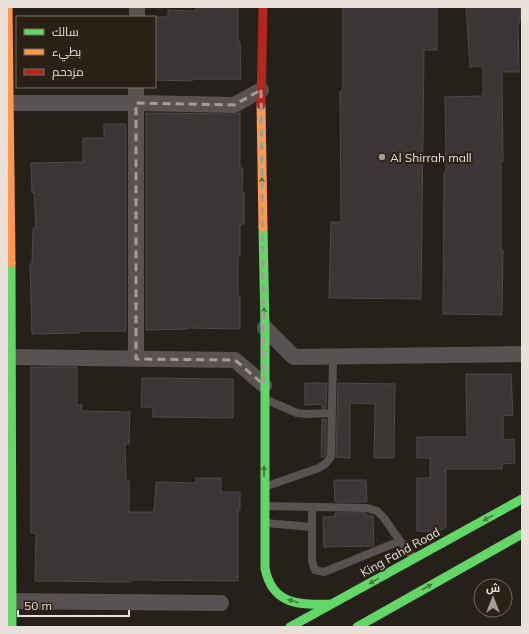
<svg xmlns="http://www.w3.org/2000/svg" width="529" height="634" font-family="Mulish,Cairo,sans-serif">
<rect width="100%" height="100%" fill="#26201a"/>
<!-- building -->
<path fill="#3b3635" stroke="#4e4948" d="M196,7H238V42H240L241,79H193L192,81L155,80V17H168V10L196,11Z
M343,7H437V50H424L421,299L329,298L331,222H341L340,92L343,89Z
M466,7H521L520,23H518L519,72H502V76L503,161H501V250H503L502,315L443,314L444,173H446L445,97L483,96V66L470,67Z
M146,113L234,114L240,113V168H243L242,192H244V224H240V256H238V296H240V329L187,328V329L146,330Z
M104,124H126V331H79V333L32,334L30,264H32L33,228H36L34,192L32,193L31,163L83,162V138H104Z
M31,367H77V405H82V411L130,412L129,444H125L126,481H129V512H154L156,482L196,483V478H221V492H240V510H238V581L131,580V582L35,581L36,533H31Z
M466,374H511L513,415L503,416V440L514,439L515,463L502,464V469H446V527L437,532L417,531V478H430V458H417V437H467Z
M142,378L233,379V418L153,417V407H141Z
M305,383H327L326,408H322V404L305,405Z
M338,383L395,384L394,458H374L375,404L350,403V458L336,457Z
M322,419H326V455L323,457H321Z
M334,480H366L367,502H335Z
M335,513H366L367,516H373L374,546L324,547L323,517H335Z"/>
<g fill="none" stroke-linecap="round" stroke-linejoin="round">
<!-- lane -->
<path stroke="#585252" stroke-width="8" d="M267,400L297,413L307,414L332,413
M267,486L319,468L325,464L331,457L333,357
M265,506L367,508L377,511L384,518L400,541L414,558
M312,507V561L315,570L324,572L400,541
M265,523L312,527"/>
<!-- street -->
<path stroke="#585252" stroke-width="16" d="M137,17V7
M7,103H136L234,105L261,90
M265,328L294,357L522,354
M7,357L235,360L264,385
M136,359V87
M7,601L221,603"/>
<!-- fast -->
<path stroke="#63d668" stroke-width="9" d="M263,227L265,328V568C272,605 299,605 331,604
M11,263L12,627
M290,627L522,499
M357,627L522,534"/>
<!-- slow -->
<path stroke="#ff974d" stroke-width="9" d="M8,7L11,263
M261,105L263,227"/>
<!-- jam -->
<path stroke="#b3261e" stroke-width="9" d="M261,105L263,7"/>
</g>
<!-- one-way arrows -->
<defs><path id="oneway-solid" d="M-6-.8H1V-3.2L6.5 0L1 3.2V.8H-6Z"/></defs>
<g fill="#477b3e">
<use href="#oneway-solid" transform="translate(262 183) rotate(-91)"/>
<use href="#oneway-solid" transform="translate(264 313) rotate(-91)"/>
<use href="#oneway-solid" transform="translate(264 471) rotate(-90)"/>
<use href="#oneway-solid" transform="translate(488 518) rotate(151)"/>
<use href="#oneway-solid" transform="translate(374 581) rotate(151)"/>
<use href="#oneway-solid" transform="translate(427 587) rotate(-29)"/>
<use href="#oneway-solid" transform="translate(293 601) rotate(-162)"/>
</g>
<!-- marked area -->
<path fill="none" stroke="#a49d96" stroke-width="3" stroke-dasharray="8 5" stroke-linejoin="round" d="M261,90L264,385L235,360L136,359V103L234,105Z"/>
<!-- markers -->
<circle fill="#a49d96" stroke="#2b2015" stroke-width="1.5" cx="382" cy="157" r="4"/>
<g text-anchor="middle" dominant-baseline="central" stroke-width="4" stroke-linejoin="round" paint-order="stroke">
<!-- poi labels -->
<g font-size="12" fill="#e8e0d9" stroke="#2b2015" text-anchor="start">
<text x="390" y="157">Al Shirrah mall</text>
</g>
<!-- street labels -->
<g font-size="12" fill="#e8e0d9" stroke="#2b2015">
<text transform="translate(400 552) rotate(-29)">King Fahd Road</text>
</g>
</g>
<!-- border -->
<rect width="529" height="634" fill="none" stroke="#e8e0d9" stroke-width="16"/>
<!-- legend -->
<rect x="16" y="16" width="140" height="72" fill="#2b2015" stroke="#776d63"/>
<rect x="24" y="29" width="20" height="6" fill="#63d668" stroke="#776d63"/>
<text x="52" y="36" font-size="12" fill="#e8e0d9">سالك</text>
<rect x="24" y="49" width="20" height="6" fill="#ff974d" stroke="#776d63"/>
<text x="52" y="56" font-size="12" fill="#e8e0d9">بطيء</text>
<rect x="24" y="69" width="20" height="6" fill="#b3261e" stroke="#776d63"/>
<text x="52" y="76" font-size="12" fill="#e8e0d9">مزدحم</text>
<!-- north arrow -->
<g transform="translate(493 598)"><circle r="19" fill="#2b2015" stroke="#776d63"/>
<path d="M0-3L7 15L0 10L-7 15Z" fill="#a49d96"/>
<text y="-6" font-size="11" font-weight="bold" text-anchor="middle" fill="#e8e0d9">ش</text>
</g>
<!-- scale -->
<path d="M18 610v6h111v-6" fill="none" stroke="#e8e0d9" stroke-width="2"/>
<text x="24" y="610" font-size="12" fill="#e8e0d9" stroke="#2b2015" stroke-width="3" paint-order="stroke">50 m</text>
</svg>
